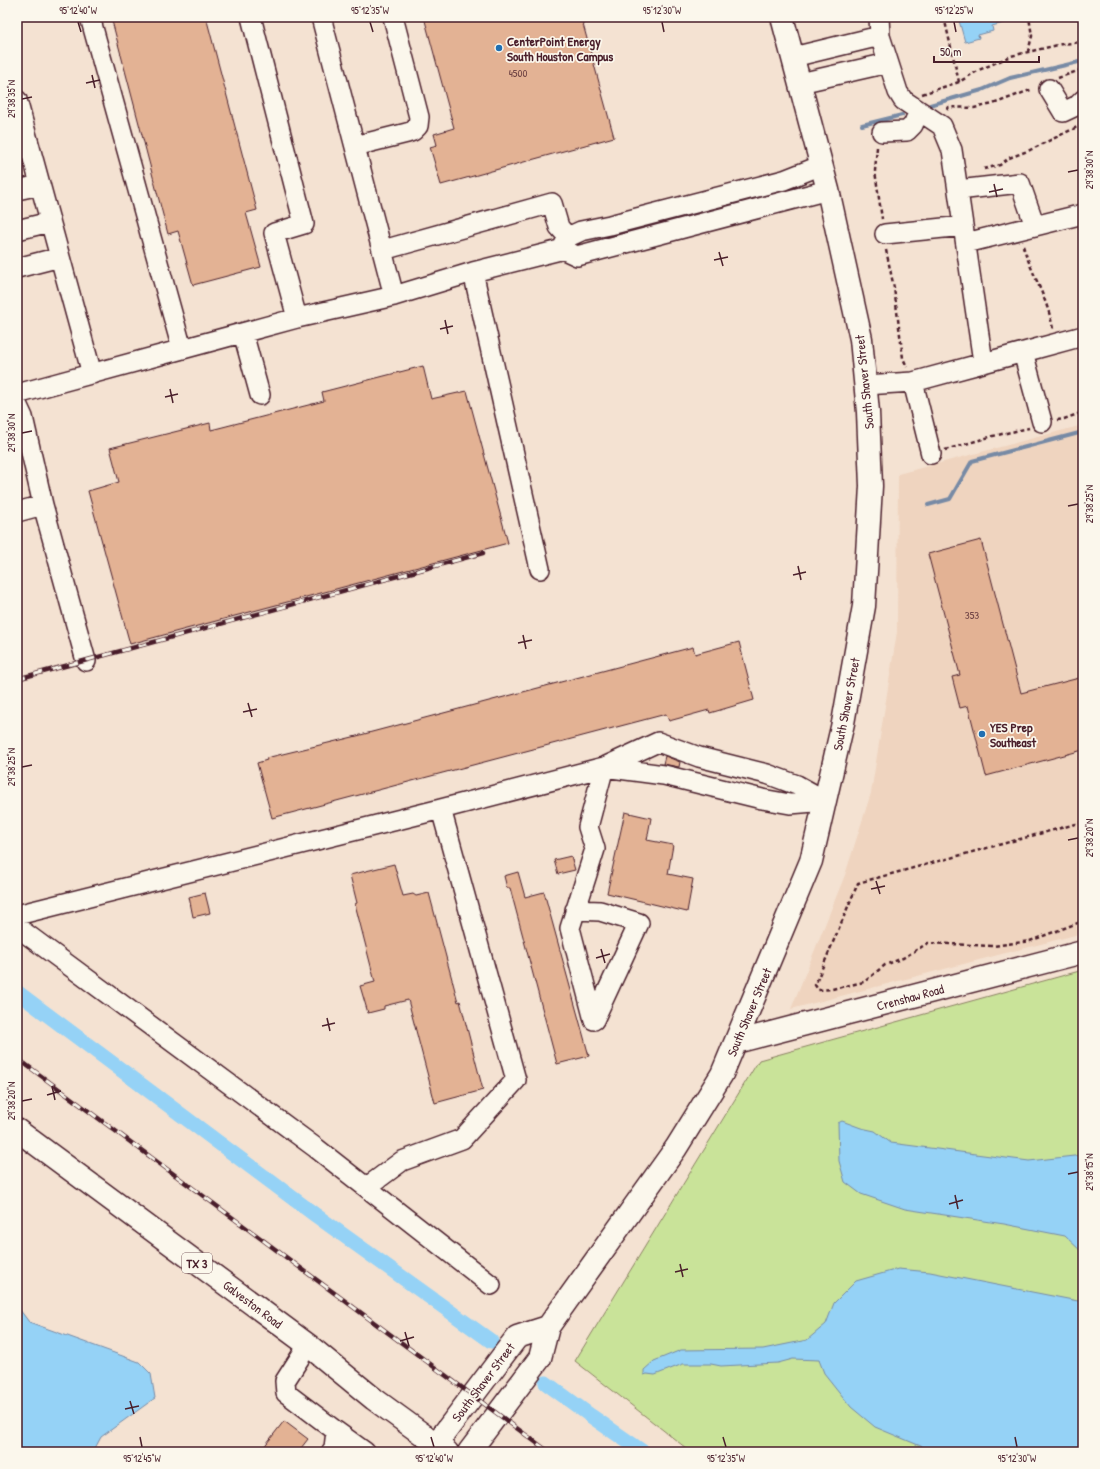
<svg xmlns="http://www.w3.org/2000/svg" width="1100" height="1469" font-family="'Patrick Hand',sans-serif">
<rect width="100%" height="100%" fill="#f4e2d2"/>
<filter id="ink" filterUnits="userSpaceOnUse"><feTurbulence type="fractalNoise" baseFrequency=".025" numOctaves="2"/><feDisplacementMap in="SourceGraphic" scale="8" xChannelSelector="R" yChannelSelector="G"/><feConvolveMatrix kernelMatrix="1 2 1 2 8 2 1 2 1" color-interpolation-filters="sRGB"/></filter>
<g filter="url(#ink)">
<!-- built -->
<path fill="#efd4bf" d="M1083,425V933L791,1009L845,875L871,793L897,632L898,474Z"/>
<!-- green -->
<path fill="#c9e399" stroke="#8a8162" d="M1083,970V1452H691L575,1361L759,1060Z"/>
<!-- water -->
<path fill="#95d2f6" stroke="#778aa5" d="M958,17H1006L1007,22L992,26L993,31L978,35L979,38L965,42Z
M842,1121L861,1128L875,1131L891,1143L1029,1161L1083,1155V1253L1065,1236L1004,1224L905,1209L861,1194L845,1182L839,1161L838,1123Z
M898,1269L930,1272L1083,1302V1452H935L875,1427L851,1407L824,1373L819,1360L793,1359L778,1363L721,1366L711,1364H683L655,1375L647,1374L644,1375V1370L654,1361L681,1350L763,1349L807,1340L826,1324L834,1303L856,1281Z
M17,1306L29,1322L139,1362L151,1374L155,1398L101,1437L93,1452H17Z"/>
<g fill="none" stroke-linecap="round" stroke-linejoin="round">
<!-- stream -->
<path stroke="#778aa5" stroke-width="4" d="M930,105L982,90L1010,78L1083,61
M862,125L902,115
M928,505L950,499L972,461L1083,432"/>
<!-- canal -->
<path stroke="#95d2f6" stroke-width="15" d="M17,992L314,1214L491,1341
M546,1383L591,1416L643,1452"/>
</g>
<!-- building -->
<path fill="#e3b294" stroke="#4a1f2b" d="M111,17H206L257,210L246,213L261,267L193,285L178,231L168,234Z
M424,17H581L614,137L441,185L430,147L437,145L434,134L454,128Z
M423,366L431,399L467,391L508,543L130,644L88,491L119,482L110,448L210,423L211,430L324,401L322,392Z
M981,540L1021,693L1083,677V750L986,776L968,706L960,708L952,677L960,675L928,554Z
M739,642L754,700L710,713L709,710L669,721L666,714L272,818L257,763L267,760L266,758L353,737L693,647L695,654Z
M665,756L680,762L679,767L663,764Z
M625,812L651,818L647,840L673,845L668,874L693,879L687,912L607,893Z
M571,856L575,870L558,874L554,860Z
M394,864L403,896L413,894L416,896L429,893L458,1002L460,1001L483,1090L435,1103L408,1000L384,1006V1009L368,1013L360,986L375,982L355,904L357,903L350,875Z
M518,872L525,897L544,892L589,1056L557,1064L510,888H507L504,876Z
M205,893L210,913L193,917L189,897Z
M284,1421L308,1439L298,1452H260Z"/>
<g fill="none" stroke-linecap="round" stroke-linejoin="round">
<!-- minor casing -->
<g stroke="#4a1f2b" stroke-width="22">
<path id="minor" d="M90,17L182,349
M251,17L304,224L274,233L297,318
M321,17L394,296
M879,17L880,36L898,92L903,100L942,126L952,150L983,362
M793,57L880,36
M800,83L888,63
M1049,89L1063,112L1078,105L1083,100
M17,100L92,374
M882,132L907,131L913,125L919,111
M355,146L407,133L413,131L418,126L419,117L393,17
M17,190L40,185
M958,190L1020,183L1035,226
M17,230L50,222
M885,234L963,226
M966,243L1083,214
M562,249L568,237L581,231L610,225L784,180L822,165
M383,250L552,203L559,227L568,237
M17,268L60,257
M473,272L540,569
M243,333L260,395
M1023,352L1042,422
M913,382L931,454
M865,385L913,382L1083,336
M17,394L297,318L394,296L473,272L556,251L562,249L577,256L828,190
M17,404L23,417L43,505L17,512
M43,505L86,661
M604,767L664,775L762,799L790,804L826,801
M575,910L600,911L639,923L594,1020L570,928L595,849L588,827L604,767
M17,915L441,809L604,767L658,742L699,757L767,774L797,785L826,801
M17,927L316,1148L491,1285
M367,1187L402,1161L462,1139L516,1080L441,809
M308,1345L285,1381L286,1393L336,1431L334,1448L331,1452
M336,1431L365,1452"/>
</g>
<!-- major casing -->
<g stroke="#4a1f2b" stroke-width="25">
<path id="major" d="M736,1042L1083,952
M17,1130L308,1345L374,1399L447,1452
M430,1452L517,1337L548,1327
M469,1452L540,1358L548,1327L676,1148L722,1074L811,861L843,723L864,606L871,486L868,412L861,339L828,190L782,17"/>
</g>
<!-- path -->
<path stroke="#4a1f2b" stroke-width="2.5" stroke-dasharray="4 3" stroke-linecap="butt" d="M944,17L959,82
M1028,52L1032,36L1029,17
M1058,78L1083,69
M922,94L959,82L979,70L1011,56L1062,44L1083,42
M947,110L949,107L974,108L993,104L1033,89
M877,147L875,171L882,219
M984,169L1000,165L1009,158L1030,150L1083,124
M1081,230L1083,238
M1023,246C1032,274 1048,300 1053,329
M886,250L894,288L903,358L907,367
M1057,420L1064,419L1083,412
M945,450L993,436L1029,428
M1083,822L858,883L815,985L818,990L832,989L864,982L885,965L903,958L928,943L993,946L1030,941L1083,921"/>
<!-- minor -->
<use href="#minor" stroke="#fbf7ec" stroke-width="19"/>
<!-- major -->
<use href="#major" stroke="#fbf7ec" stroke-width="22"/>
<!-- rail casing -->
<g stroke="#4a1f2b" stroke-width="4.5">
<path id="rail" d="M17,679L483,553
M17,1058L549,1452"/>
</g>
<!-- rail -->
<use href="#rail" stroke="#fbf7ec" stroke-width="3" stroke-dasharray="9" stroke-linecap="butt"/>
</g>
</g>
<!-- ticks -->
<path fill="none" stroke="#4a1f2b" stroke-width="1.5" d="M78,22L81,32M370,22L373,32M662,22L664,32M954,22L956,32M92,75L95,88M86,83L100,80M22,99L32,97M1068,172L1078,170M994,184L997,197M989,192L1003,189M719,252L723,266M714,260L728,257M445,320L448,334M440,329L453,326M170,389L173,403M165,397L178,394M22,433L32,431M1068,506L1078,504M798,566L801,580M793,575L806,572M523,635L526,649M518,643L532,640M248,703L252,717M243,712L257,709M22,767L32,765M1068,840L1078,838M876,881L880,894M871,889L885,886M601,949L605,963M596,958L610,954M327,1018L330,1031M322,1026L335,1023M52,1086L55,1100M47,1095L61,1091M22,1101L32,1099M1068,1174L1078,1172M955,1195L958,1209M949,1204L963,1200M680,1264L683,1277M675,1272L688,1269M405,1332L409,1346M400,1341L414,1337M130,1401L134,1414M125,1409L139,1406M140,1437L142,1447M431,1437L434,1447M723,1437L726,1447M1015,1437L1017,1447"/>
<!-- markers -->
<g fill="#1f6fb2" stroke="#fbf7ec" stroke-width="1.5">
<circle cx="499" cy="48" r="4"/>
<circle cx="982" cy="734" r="4"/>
</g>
<g text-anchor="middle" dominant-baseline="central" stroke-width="3.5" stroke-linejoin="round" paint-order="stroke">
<!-- number labels -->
<g font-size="11" fill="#704445">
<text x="518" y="73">4500</text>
<text x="972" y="615">353</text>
</g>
<!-- shield labels -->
<rect fill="#fbf7ec" stroke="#7f6065" stroke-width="1" x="182" y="1253" width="30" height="20" rx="3"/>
<g font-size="12" font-weight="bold" fill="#4a1f2b">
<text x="197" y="1263">TX 3</text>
</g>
<!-- poi labels -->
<g font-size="13" font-weight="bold" fill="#4a1f2b" stroke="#fbf7ec" text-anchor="start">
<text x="507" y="41">CenterPoint Energy<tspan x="507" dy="15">South Houston Campus</tspan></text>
<text x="990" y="727">YES Prep<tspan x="990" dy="15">Southeast</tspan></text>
</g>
<!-- street labels -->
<g font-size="13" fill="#4a1f2b" stroke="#fbf7ec">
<text transform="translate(864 382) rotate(-96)">South Shaver Street</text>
<text transform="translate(846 704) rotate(-79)">South Shaver Street</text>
<text transform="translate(910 997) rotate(-15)">Crenshaw Road</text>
<text transform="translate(749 1012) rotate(-67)">South Shaver Street</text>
<text transform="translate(253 1304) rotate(37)">Galveston Road</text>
<text transform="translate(483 1382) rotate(-53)">South Shaver Street</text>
</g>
</g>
<!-- margin -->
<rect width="1100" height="1469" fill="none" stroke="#fbf7ec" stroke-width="44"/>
<!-- scale -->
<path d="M934 56v6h105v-6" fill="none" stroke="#4a1f2b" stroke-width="2"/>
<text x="940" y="56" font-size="12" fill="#4a1f2b" stroke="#fbf7ec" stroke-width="3" paint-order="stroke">50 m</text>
<rect x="22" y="22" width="1056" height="1425" fill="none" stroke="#4a1f2b" stroke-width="1.5"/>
<g font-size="10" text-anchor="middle" fill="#4a1f2b">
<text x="78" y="14">95°12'40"W</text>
<text x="370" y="14">95°12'35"W</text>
<text x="662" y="14">95°12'30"W</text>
<text x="954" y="14">95°12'25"W</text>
<text transform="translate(11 99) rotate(-90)" y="4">29°38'35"N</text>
<text transform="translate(1089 170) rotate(-90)" y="4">29°38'30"N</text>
<text transform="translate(11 433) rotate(-90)" y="4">29°38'30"N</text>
<text transform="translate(1089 504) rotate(-90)" y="4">29°38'25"N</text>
<text transform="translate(11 767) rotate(-90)" y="4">29°38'25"N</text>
<text transform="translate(1089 838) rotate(-90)" y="4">29°38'20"N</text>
<text transform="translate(11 1101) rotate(-90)" y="4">29°38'20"N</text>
<text transform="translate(1089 1172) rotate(-90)" y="4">29°38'15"N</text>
<text x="142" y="1462">95°12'45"W</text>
<text x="434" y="1462">95°12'40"W</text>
<text x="726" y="1462">95°12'35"W</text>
<text x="1017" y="1462">95°12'30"W</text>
</g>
</svg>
